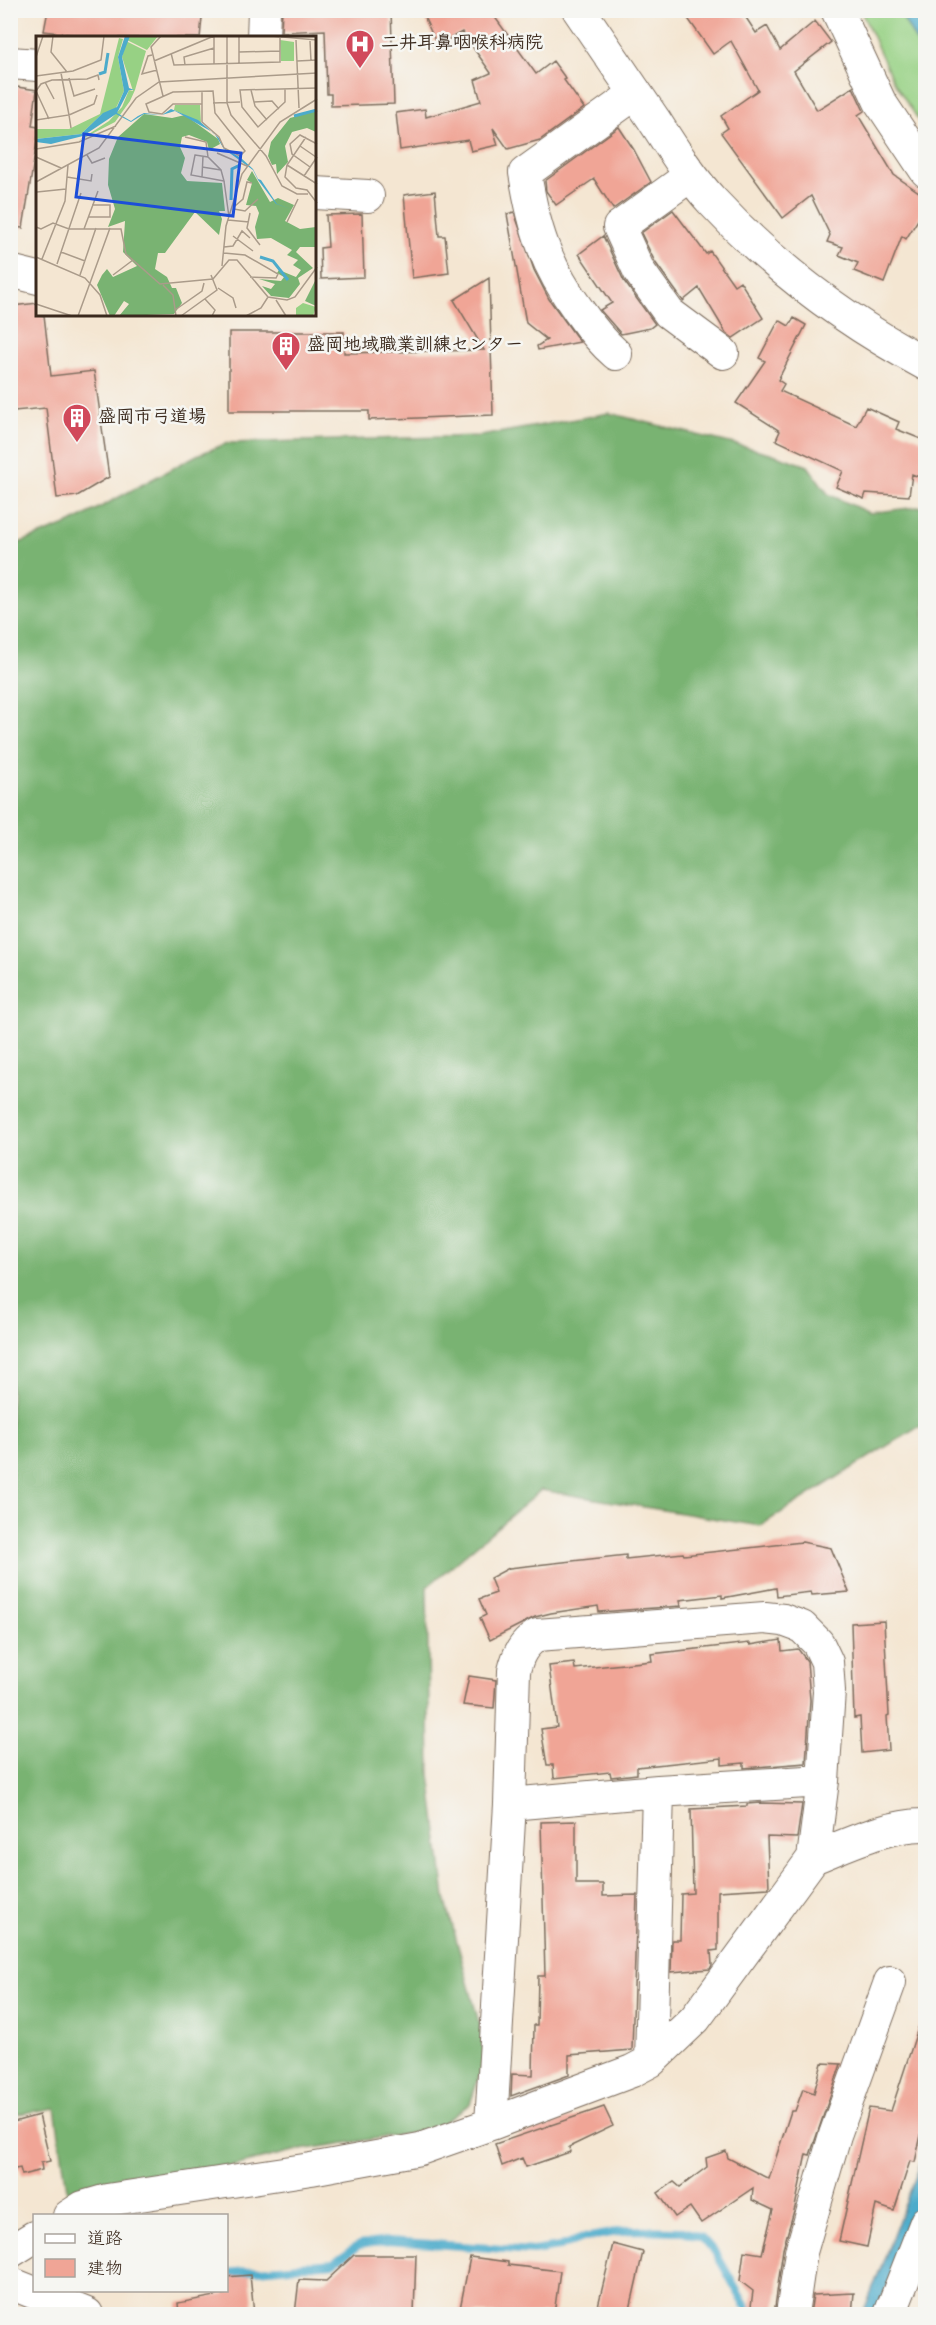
<svg xmlns="http://www.w3.org/2000/svg" width="936" height="2325" font-family="'Gochi Hand','Klee One',sans-serif">
<rect width="100%" height="100%" fill="#f6f6f2"/>
<filter id="ink" filterUnits="userSpaceOnUse"><feTurbulence type="fractalNoise" baseFrequency=".0167" numOctaves="2"/><feDisplacementMap in="SourceGraphic" scale="12" xChannelSelector="R" yChannelSelector="G"/><feConvolveMatrix kernelMatrix="1 2 1 2 8 2 1 2 1" color-interpolation-filters="sRGB"/></filter>
<filter id="wash" filterUnits="userSpaceOnUse"><feTurbulence type="fractalNoise" baseFrequency=".008" numOctaves="4" result="noise"/><feDisplacementMap in="SourceGraphic" scale="24" xChannelSelector="R" yChannelSelector="G"/><feGaussianBlur stdDeviation="1.35" result="paint"/><feColorMatrix in="noise" values="0 0 0 0 0 0 0 0 0 0 0 0 0 0 0 0 0 1.4 0 .05"/><feComposite in="paint" operator="in"/></filter>
<g filter="url(#wash)">
<rect width="100%" height="100%" fill="#f4e6d2"/>
<!-- green -->
<path fill="#97d184" stroke="#697e51" stroke-width="1.5" d="M861,11H899L925,57V130L893,81Z"/>
<!-- forest -->
<path fill="#79b372" stroke="#5a6e48" stroke-width="1.5" d="M609,413L770,453L808,466L828,494L869,513L925,506V1427H917L760,1526L541,1490L427,1587L430,1774L445,1898L487,2052L470,2104L432,2130L294,2151L205,2173L68,2196L55,2108L11,2115V546L71,523L197,455L228,443L481,436Z"/>
<!-- water -->
<path fill="#4cabcb" stroke="#446a74" stroke-width="1.5" d="M899,11H925V57Z
M925,2152V2189L876,2314H863Z"/>
<g fill="none" stroke-linecap="round" stroke-linejoin="round">
<!-- stream -->
<path stroke="#4cabcb" stroke-width="8" d="M226,2273L333,2263L359,2245L388,2241L533,2251L559,2247L583,2238L629,2230L683,2231L701,2237L717,2255L750,2314"/>
</g>
<g id="blocks">
<!-- building -->
<path fill="#f0a596" d="M48,10H167V13L202,18L200,38H97L44,31Z
M282,10H391L394,104L331,106V94H327L325,30L281,32Z
M421,10H504L494,16L536,74L553,61L566,79L564,80L584,108L540,140L508,149L493,128L498,145L471,151L468,140L400,150L396,113L425,109L426,117L481,101L475,80L491,73L462,32L437,45Z
M682,10H741L756,33L767,26L780,50L815,21L831,42L794,71L817,110L853,87L864,111L858,115L894,175L926,197V207L906,239L902,236L884,283L854,271L858,263L839,255L843,247L827,242L830,235L811,196L783,218L721,133L728,128L721,116L758,90L731,41L713,54Z
M10,86L37,90L32,126L38,127V135L23,228L10,227Z
M619,127L634,150L651,182L613,209L594,179L556,205L546,191L545,181Z
M435,191L439,236H445L449,273L412,278L404,195Z
M673,210L706,254L710,251L734,285L740,281L763,318L733,338L726,333L699,288L683,301L655,262L641,233Z
M514,212L534,270L549,299L580,342L538,350L537,346L547,340L526,323L507,214Z
M362,214L364,277L321,279L320,248L328,247L326,215Z
M603,236L624,281L655,324L650,328L621,334L600,310L612,303L579,254Z
M489,278L493,415L369,420V411H229V332H344V353L484,350L454,300Z
M38,303V315H44L51,376L94,371L109,477L77,496L57,498L46,408L14,411L10,374V326H15L12,306Z
M794,318L806,325L778,380L784,384L780,391L856,426L866,407L899,422L896,429L926,441V480L912,474L909,496L866,493L864,499L836,487L843,471L776,440L780,431L736,403L765,361L759,358L779,320L789,326Z
M802,1542L831,1548L849,1592L812,1595L811,1592L777,1596L776,1588L722,1598V1595L680,1600L681,1606L599,1612L598,1606L551,1613L535,1617L490,1640L480,1618L486,1615L479,1599L496,1593L490,1578L509,1568L626,1555V1559L683,1553L684,1555Z
M884,1621L889,1715L887,1716L889,1750L862,1753L860,1717L854,1718L851,1623Z
M781,1640L782,1651L798,1649L807,1661L810,1700L806,1763L744,1768V1763L722,1765V1758L637,1767V1774L611,1777L610,1772L554,1778L553,1765H547L541,1729L557,1727L549,1666L574,1663L575,1669L652,1661L651,1654L750,1643V1645Z
M469,1676L496,1680L494,1708L463,1705Z
M760,1803L802,1804L797,1838L767,1837L769,1888L718,1891V1950L711,1951L712,1965L710,1969L671,1972L672,1940H680L681,1894L693,1893L691,1809L747,1806V1804Z
M576,1821V1884H603V1896L637,1895L632,2050L569,2055V2075L511,2096L512,2074L533,2075L534,2025H537L538,1976H545L541,1822Z
M921,2019H926V2113L915,2162L910,2161L894,2211L876,2205L867,2247L839,2241L869,2108L891,2111Z
M822,2063L841,2064L810,2155L806,2154L795,2207L783,2249L774,2314H750L753,2291L740,2281L744,2251L762,2254L773,2210L752,2200L753,2188L701,2223L690,2207L675,2217L658,2193L674,2182L680,2187L707,2167L706,2158L726,2151L728,2158L769,2179L791,2111H795L803,2089L814,2093Z
M604,2107L613,2126L569,2147L570,2152L526,2167L522,2158L502,2166L495,2144Z
M39,2115L50,2161L41,2163L42,2170L22,2175L20,2168L10,2170V2123Z
M613,2244L643,2252L629,2314H596Z
M354,2255H416L414,2314H295L299,2280L326,2281Z
M470,2257L508,2262V2265L560,2271L554,2314H459Z
M250,2275L254,2314H179L178,2303L226,2294V2277Z
M854,2293L852,2314H810L813,2295Z"/>
</g>
</g>
<g filter="url(#ink)">
<use href="#blocks" fill-opacity="0" stroke="#7c6c5d" stroke-width="1.5"/>
<g fill="none" stroke-linecap="round" stroke-linejoin="round">
<!-- minor casing -->
<g stroke="#7c6c5d" stroke-width="34">
<path id="minor" d="M837,10L880,102L926,171
M263,38L264,10
M10,63L38,65
M691,175L619,227L639,271L669,313L723,353
M315,193L368,196
M10,271L38,278
M616,354C601,341 590,327 579,311C546,266 534,229 525,173L636,93
M765,1618L783,1620L802,1627L818,1643L827,1662L829,1691L823,1781L813,1858L695,2019L651,2061L632,2071L491,2124L510,1804L514,1671C518,1654 523,1645 537,1635Z
M510,1804L658,1791L823,1781
M813,1858C846,1845 889,1824 926,1825
M651,2061L658,1791
M69,2216L83,2207L107,2200L311,2169L420,2149L491,2124
M10,2252L34,2237
M10,2283L87,2314
M792,2314L801,2252L835,2135L890,1982
M890,2314L926,2222"/>
</g>
<!-- tertiary casing -->
<g stroke="#7c6c5d" stroke-width="35">
<path id="tertiary" d="M579,10C604,47 629,83 654,120C672,148 690,177 712,201C773,267 847,322 926,364"/>
</g>
<!-- minor -->
<use href="#minor" stroke="#fff" stroke-width="32"/>
<!-- tertiary -->
<use href="#tertiary" stroke="#fff" stroke-width="33"/>
</g>
</g>
<!-- icons -->
<defs>
<g id="hospital-pin" transform="scale(1.5)"><path d="M0 17L-7.5 6A9.5 9.5 0 1 1 7.5 6Z" fill="#d1495b" stroke="#f6f6f2"/><path d="M-5-5h3v3.5h4V-5h3V5h-3V1.5h-4V5h-3Z" fill="#fff"/></g>
<g id="building-pin" transform="scale(1.5)"><path d="M0 17L-7.5 6A9.5 9.5 0 1 1 7.5 6Z" fill="#d1495b" stroke="#f6f6f2"/><path d="M-4-6H4V6H1V3H-1V6H-4ZM-2.5-4.3h1.7v1.8h-1.7ZM.8-4.3h1.7v1.8H.8ZM-2.5-1h1.7V.8h-1.7ZM.8-1h1.7V.8H.8Z" fill="#fff"/></g>
</defs>
<g fill-rule="evenodd">
<use href="#hospital-pin" x="360" y="44"/>
<use href="#building-pin" x="286" y="346"/>
<use href="#building-pin" x="77" y="418"/>
</g>
<g text-anchor="middle" dominant-baseline="central" stroke-width="5" stroke-linejoin="round" paint-order="stroke">
<!-- poi labels -->
<g font-size="18" font-weight="bold" fill="#3b2a1e" stroke="#f6f6f2" text-anchor="start">
<text x="381" y="44">二井耳鼻咽喉科病院</text>
<text x="307" y="346">盛岡地域職業訓練センター</text>
<text x="98" y="418">盛岡市弓道場</text>
</g>
</g>
<!-- overview -->
<g transform="translate(36 36)">
<rect width="280" height="280" fill="#f4e6d2"/>
<path d="M94,0H122L111,14L91,4ZM83,2L87,3L82,21L88,55L80,72L65,79L45,98L0,103V93H33L64,78ZM244,4L258,6V25H245ZM90,5L110,15L99,54L94,65L79,86L42,105L73,85L86,71L93,54L97,55L86,21ZM164,69L165,87L138,74L139,69ZM267,267L280,271L277,280H260V272Z" fill="#97d184"/>
<path d="M280,75V96L271,92L256,96L249,110L252,126L241,138L240,128L236,129L232,120L235,106L254,82ZM108,78L136,82L149,79L182,103L184,108L173,114L171,106L153,99L146,101L144,111L149,122L145,137L151,145L186,147L189,175H183L186,183L183,199L159,176L129,217H122L119,233L131,241L136,252H140L146,267L138,278L83,280L93,268L88,265L78,280H74L61,249L66,239L71,233L77,241L101,230L87,216L89,185L72,191L79,173L72,149L73,123L82,101ZM216,135L234,166L242,162L258,169L249,185L264,193L280,191V211H264L260,216L277,232L262,242L264,248L253,262L235,260L226,250L235,253L239,248L223,243L245,245L248,241L241,237L243,234L260,241L265,234L257,229L262,224L251,219L256,214L235,202L221,203L219,191L223,177L220,170L210,169L216,147L211,144ZM280,243V270L269,265Z" fill="#79b372"/>
<path d="M89,0H94L86,21L93,52L98,54H93L81,77L95,85L102,80L108,77L126,79L135,73L162,84L183,102L188,112L205,122L217,133L222,143L225,144L241,168L255,173L240,168L222,144L217,134L188,113L178,97L139,75L126,79L108,78L95,86L80,78L47,100L15,108L0,106V103L45,98L67,77L81,71L88,55L82,21Z" fill="#4cabcb"/>
<path fill="none" stroke="#4cabcb" stroke-width="3" d="M63,38L69,36L72,17M258,80L281,74M195,164L196,133L204,129M224,221L237,225L252,244"/>
<path fill="none" stroke="#aa9b8a" stroke-width="1.5" d="M17,0L15,16L31,36M125,0L115,11L127,60M191,0V67L195,79L230,120L246,150L261,158H272M203,0V27M235,0L281,4M260,4L263,72M274,5L275,25M203,16L244,15M135,17L138,29L244,26V2M116,19L112,20L106,38L121,34M0,21L7,0M118,25L178,0M261,25L281,24M178,28V0M149,29L148,21L178,12M0,40L37,35L65,24L68,0M33,42L38,60L59,53M9,46L18,63M249,53V66L222,91L206,71L204,54L281,52M215,54L219,70L231,84M0,55L5,48L16,44L51,43L62,39L63,44M0,55L13,83M166,56V86L183,101L188,112L204,120L209,115L179,77L177,55L137,56L110,68L113,76L126,78L137,68H166M218,66L236,65L243,73M177,67L204,66M0,84L33,79L25,37M35,92L33,79L58,68L61,59M149,101L170,106L172,121M270,101L251,129L249,141L260,152L271,154L281,167M264,110L280,121M0,113L43,106L80,90M181,117L211,130M51,119L56,127L69,122M159,119L172,121L185,134L188,145L155,139ZM0,121L25,132M251,129L281,148M166,131L185,134M274,131L256,118L254,108L264,99L281,108M268,140L281,121M31,141L55,145L56,138M166,141L167,120M188,145L193,181M0,146L63,112L100,62L123,46L281,37M0,154V187M1,156L30,153M199,170L207,163L211,146L216,147M198,173L209,175L222,163M214,177L211,192L224,209M52,181H74V169H56M192,184L213,186M251,186L262,163M0,191L5,193L17,187L33,193H85L90,218L124,248L177,243M48,193L62,155M197,200L217,215M188,211L197,210L206,195L214,202M25,216L49,225M188,217L209,219L242,238L240,242L214,241M0,221L49,242L64,259L71,280M6,223L29,165L32,129M21,228L45,157M186,230L190,190L206,138L244,86L281,63M44,239L60,192M77,239L97,224M177,243L193,224H201L232,261L251,264L259,261L281,231M127,249L137,259L140,280M182,252L197,262L200,272M169,263L179,274L176,280M240,264L250,280M0,268L36,280M139,274L166,255L168,247M42,280L74,192M145,280L181,254L175,239M210,280L225,272L232,261"/>
<path fill="#1d4ed8" fill-opacity="0.15" stroke="#1d4ed8" stroke-width="3" d="M48,98L205,117L197,180L40,161Z"/>
<rect width="280" height="280" fill="none" stroke="#3b2a1e" stroke-width="3"/>
</g>
<!-- margin -->
<rect width="936" height="2325" fill="none" stroke="#f6f6f2" stroke-width="36"/>
<!-- legend -->
<rect x="33" y="2214" width="195" height="78" fill="#f6f6f2" stroke="#aba49d" stroke-width="1.5"/>
<rect x="45" y="2234" width="30" height="9" fill="#ffffff" stroke="#aba49d" stroke-width="1.5"/>
<text x="87" y="2244" font-size="18" fill="#3b2a1e">道路</text>
<rect x="45" y="2259" width="30" height="18" fill="#f0a596" stroke="#aba49d" stroke-width="1.5"/>
<text x="87" y="2274" font-size="18" fill="#3b2a1e">建物</text>
</svg>
